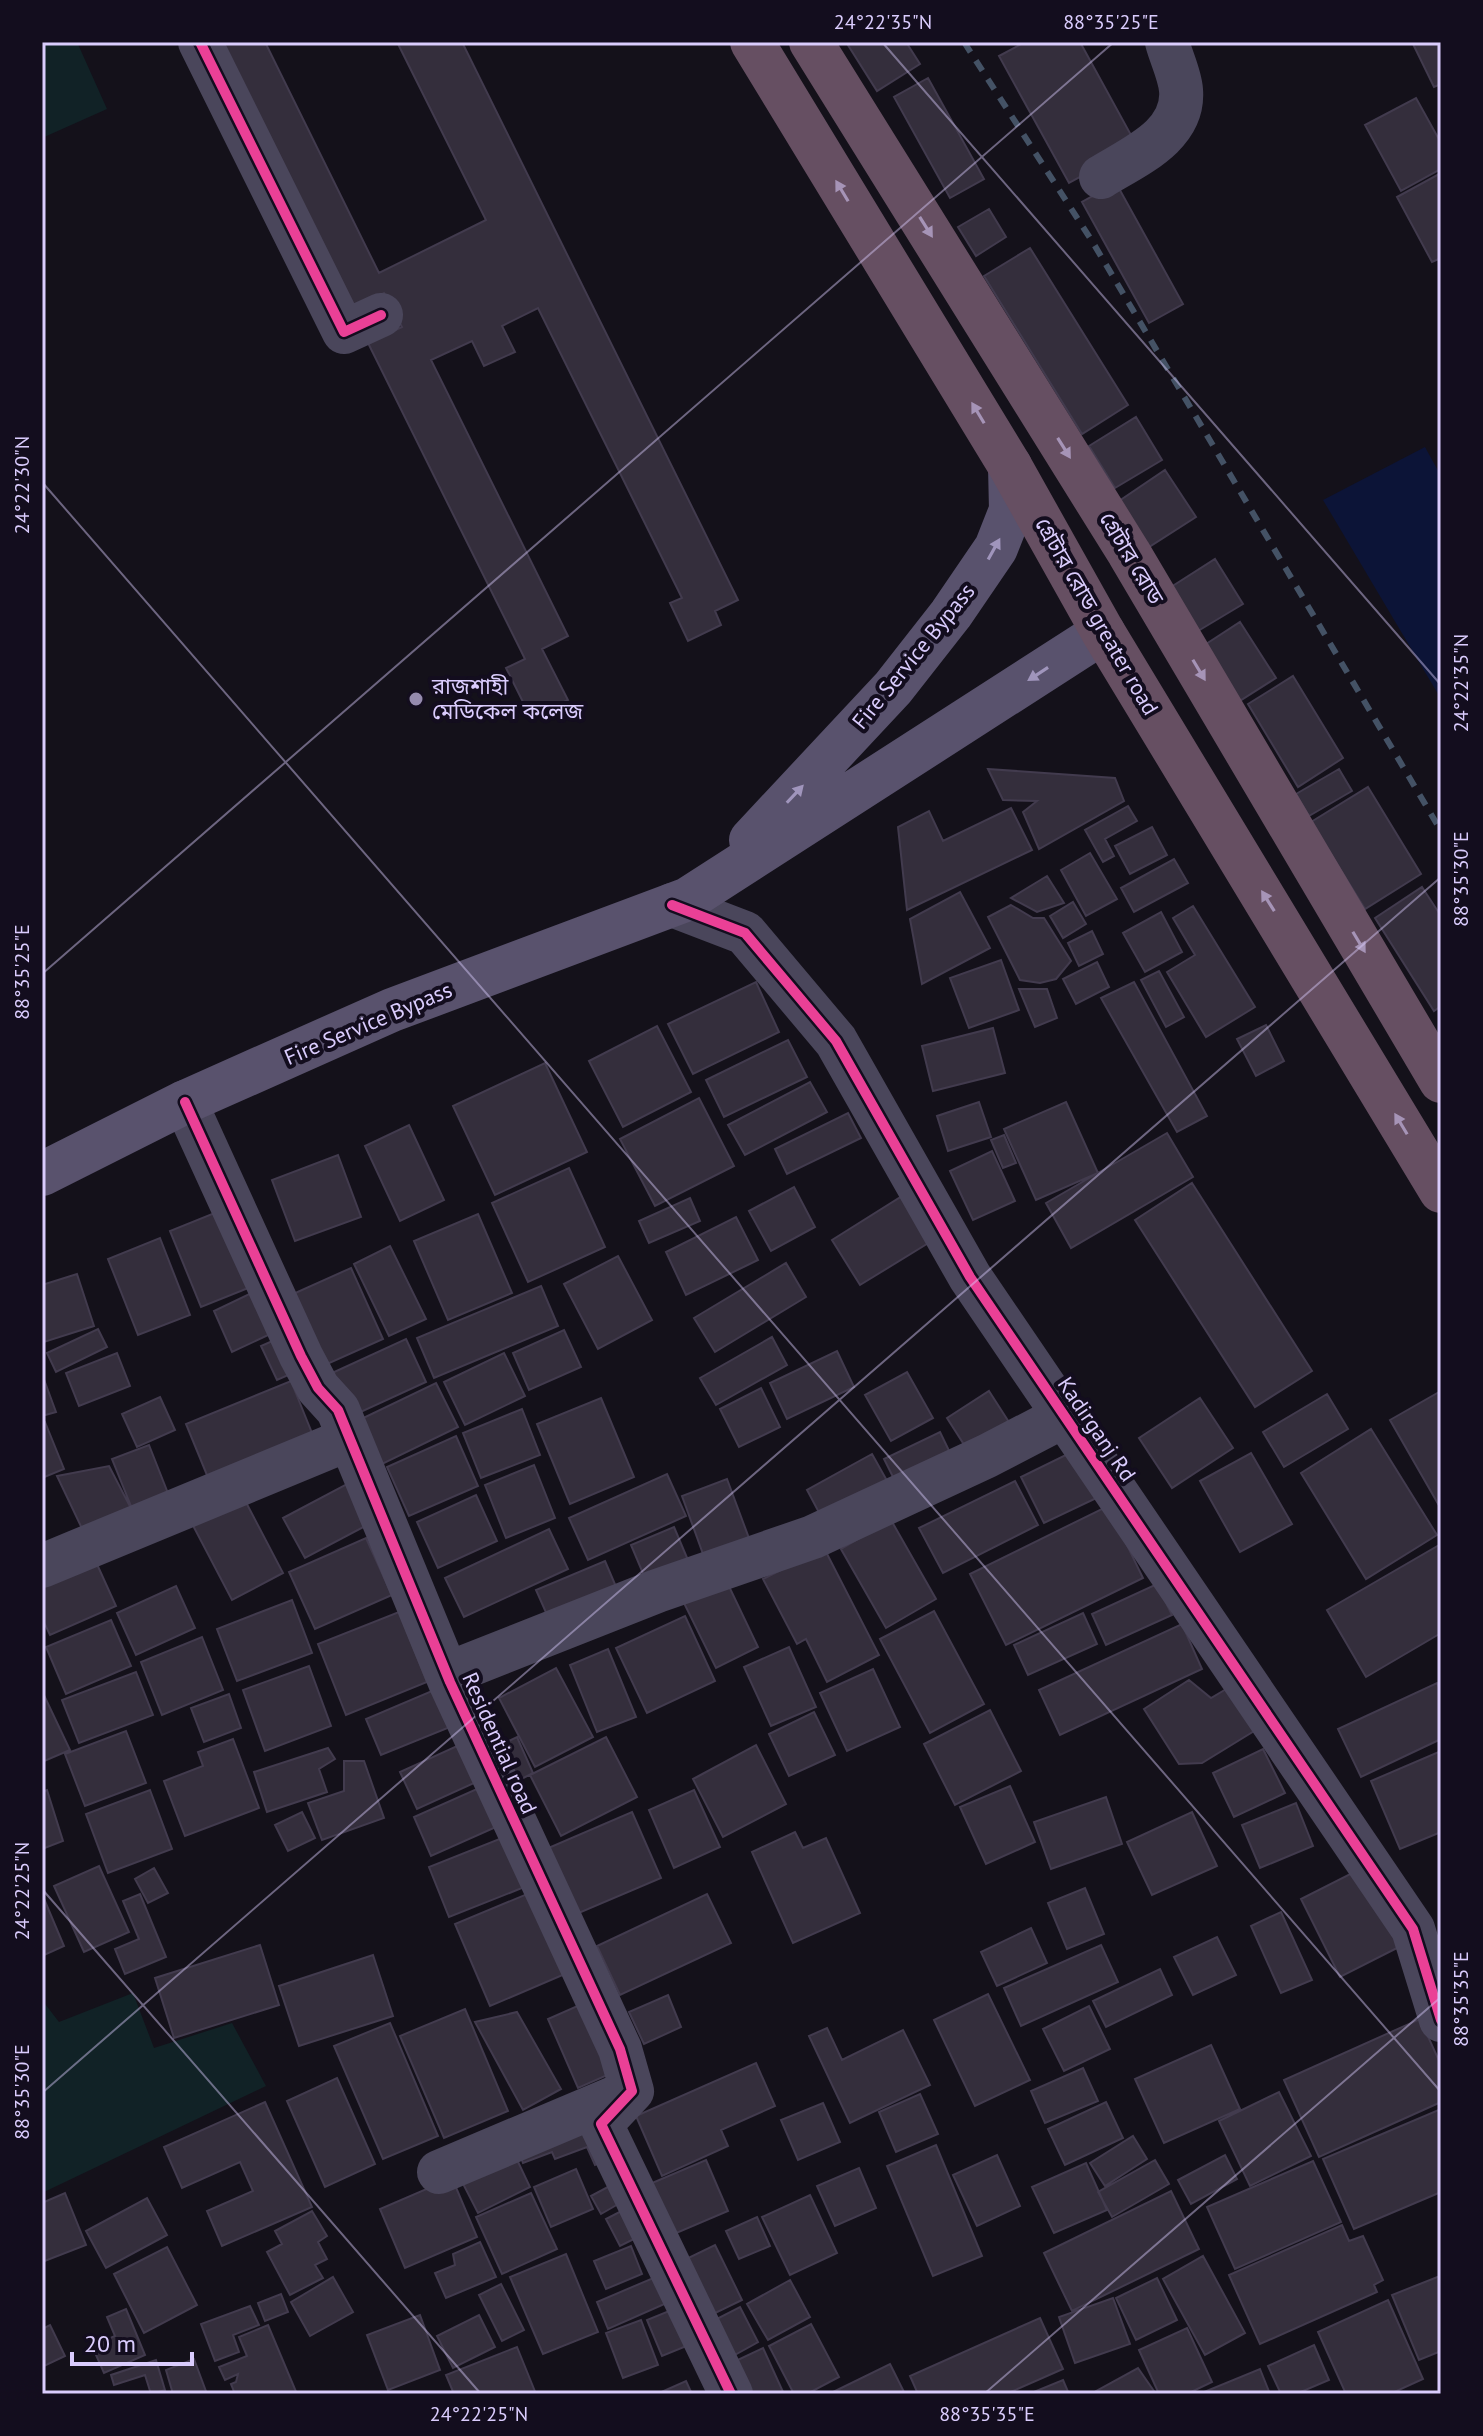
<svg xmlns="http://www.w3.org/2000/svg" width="1483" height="2436" font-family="'PT Sans','Noto Sans Bengali',sans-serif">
<rect width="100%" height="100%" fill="#14111a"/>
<!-- green -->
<path fill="#112226" d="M42,42H77L107,109L42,138Z
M133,1993L154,2048L232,2023L266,2086L42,2193V2000L59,2022Z"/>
<!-- water -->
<path fill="#0c1437" d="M1425,447L1441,476V699L1323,500Z"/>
<!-- building -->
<path fill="#342e3c" stroke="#423b4e" stroke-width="2" d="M211,42H265L379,273L486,220L397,42H462L738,600L715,611L721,625L688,641L670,603L682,598L538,308L502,326L515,352L484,366L472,341L431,360L568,636L542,649L568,700L531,718L506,668L525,659L368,343L402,327L384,293L345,313Z
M846,42H906L920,64L877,91Z
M1025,42H1080L1137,146L1069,183L999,56Z
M1412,42H1441V84L1434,87Z
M928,78L984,179L950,198L894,97Z
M1416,98L1441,143V169L1401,191L1365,125Z
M1441,173V258L1432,262L1397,197Z
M1116,183L1183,304L1149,323L1082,202Z
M989,209L1006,237L976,256L958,227Z
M1030,248L1128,405L1082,434L984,276Z
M1136,417L1162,460L1115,488L1089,446Z
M1165,470L1196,517L1149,547L1119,501Z
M1215,559L1243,604L1198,631L1171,587Z
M1240,622L1276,678L1238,702L1203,646Z
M1293,676L1343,758L1298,787L1248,704Z
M988,769L1115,778L1124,801L1039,849L1023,812L1037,801L1003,800Z
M1339,769L1352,791L1309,816L1296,794Z
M1368,787L1421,874L1365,909L1311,822Z
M1128,806L1137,821L1105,839L1114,856L1103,862L1085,830Z
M1011,808L1032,850L907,910L898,827L929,811L943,841Z
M1152,827L1167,855L1130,874L1115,846Z
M1090,853L1117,899L1086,916L1061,870Z
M1174,859L1188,883L1134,912L1121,888Z
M1047,876L1064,903L1037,912L1011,898Z
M1422,887L1441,916V1006L1434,1011L1375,918Z
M960,892L990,948L922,984L910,919Z
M1073,902L1086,924L1063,938L1050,916Z
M1011,905L1033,918H1044L1071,961L1056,979L1040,983L1020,980L988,917Z
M1193,906L1255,1007L1206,1037L1167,972L1195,955L1173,918Z
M1161,912L1182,952L1145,972L1123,933Z
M1092,931L1103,954L1079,966L1068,943Z
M1001,960L1019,1010L969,1028L950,978Z
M1097,962L1109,987L1076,1004L1063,979Z
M1159,971L1184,1017L1166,1027L1141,980Z
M756,982L779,1032L693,1074L668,1024Z
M1134,982L1207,1116L1177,1132L1101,998Z
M1019,989H1047L1057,1018L1035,1027Z
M1266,1025L1284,1061L1256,1076L1237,1039Z
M657,1026L691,1092L623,1127L589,1061Z
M993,1028L1005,1073L933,1091L922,1046Z
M788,1040L807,1077L724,1117L706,1080Z
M545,1063L587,1152L495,1195L453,1106Z
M810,1082L827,1112L745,1155L728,1125Z
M699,1098L734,1166L655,1206L620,1139Z
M979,1102L991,1137L948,1151L937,1116Z
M1066,1102L1098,1173L1036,1200L1004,1129Z
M848,1113L861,1138L787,1174L775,1149Z
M409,1125L444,1200L400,1221L365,1146Z
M1167,1133L1193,1177L1071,1248L1046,1203Z
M1004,1135L1016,1163L1003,1168L991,1140Z
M992,1151L1015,1201L973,1220L950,1171Z
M338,1155L361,1217L295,1241L272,1180Z
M569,1168L605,1247L528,1282L492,1203Z
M1192,1183L1312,1371L1255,1407L1135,1220Z
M794,1187L815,1227L771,1251L749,1211Z
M907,1193L935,1239L860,1285L832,1240Z
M690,1198L700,1221L649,1243L639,1221Z
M227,1208L258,1284L201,1307L170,1231Z
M478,1214L512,1293L448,1320L414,1241Z
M736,1217L758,1260L686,1295L666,1252Z
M160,1238L190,1315L138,1335L108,1259Z
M390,1246L426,1319L389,1336L354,1264Z
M618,1256L652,1320L598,1349L564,1284Z
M786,1263L806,1297L715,1352L694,1318Z
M351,1268L383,1339L325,1365L293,1294Z
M77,1274L94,1326L44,1342L42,1285Z
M541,1286L558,1326L434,1378L417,1338Z
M262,1288L281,1329L232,1352L214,1311Z
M98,1329L107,1347L56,1372L47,1353Z
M564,1330L581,1367L529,1390L513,1353Z
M286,1335L302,1369L277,1380L261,1346Z
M772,1337L787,1365L716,1405L700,1378Z
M406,1339L426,1382L352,1416L332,1373Z
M837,1351L854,1387L787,1419L770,1383Z
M117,1353L130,1386L79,1406L66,1373Z
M504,1353L525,1396L465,1425L444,1382Z
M907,1372L933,1418L891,1441L865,1395Z
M42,1374L56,1412L42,1416Z
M291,1381L316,1443L211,1485L186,1424Z
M436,1383L458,1427L378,1466L357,1421Z
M761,1388L780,1427L739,1447L720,1409Z
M989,1391L1014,1430L972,1457L947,1418Z
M1441,1391V1509L1390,1420Z
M1327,1394L1348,1429L1284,1467L1263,1432Z
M160,1397L175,1430L137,1447L122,1414Z
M601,1398L634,1477L570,1504L537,1424Z
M1200,1398L1233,1448L1172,1488L1139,1438Z
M522,1409L540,1455L481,1478L463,1433Z
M45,1422L64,1469L42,1478V1423Z
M1371,1429L1437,1535L1366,1579L1301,1473Z
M940,1432L955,1463L900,1491L884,1459Z
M456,1436L478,1486L409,1516L387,1467Z
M149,1445L171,1501L135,1516L112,1459Z
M1084,1446L1107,1493L1044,1523L1021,1477Z
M1251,1453L1292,1524L1240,1552L1200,1481Z
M872,1454L890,1486L824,1522L807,1490Z
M534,1465L555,1518L506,1538L485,1485Z
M109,1466L135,1516L87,1539L57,1476Z
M667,1474L686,1516L588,1560L569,1518Z
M727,1479L753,1549L707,1565L682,1496Z
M1015,1481L1038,1525L943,1573L919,1528Z
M347,1484L369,1524L305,1558L283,1518Z
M239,1489L283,1573L232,1600L188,1516Z
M476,1495L497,1541L438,1568L417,1522Z
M1108,1506L1143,1578L1006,1645L970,1574Z
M891,1520L936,1599L886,1628L841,1549Z
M674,1527L693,1572L650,1590L631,1545Z
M549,1529L568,1569L464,1617L445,1578Z
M366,1538L392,1595L315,1629L289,1572Z
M1441,1544V1633L1366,1677L1327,1610Z
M824,1548L879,1655L827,1682L806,1639L797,1644L763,1579Z
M91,1551L116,1606L50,1635L42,1618V1573Z
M605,1561L620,1596L552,1626L536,1590Z
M725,1578L758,1647L716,1668L682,1599Z
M1157,1584L1172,1615L1106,1645L1092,1614Z
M176,1586L195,1628L136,1655L117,1613Z
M292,1600L312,1653L237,1681L217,1629Z
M934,1611L984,1704L930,1733L880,1639Z
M399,1612L427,1682L346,1715L318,1644Z
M1083,1613L1097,1644L1028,1675L1014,1645Z
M685,1616L715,1681L647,1713L616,1648Z
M111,1620L131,1666L66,1694L46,1647Z
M1182,1624L1202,1669L1060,1735L1039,1690Z
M202,1637L223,1690L162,1715L141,1662Z
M789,1647L816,1707L771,1726L744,1667Z
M608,1649L636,1717L597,1732L570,1665Z
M309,1666L331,1726L265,1751L243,1690Z
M556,1668L593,1737L535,1767L499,1698Z
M873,1669L900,1727L847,1751L820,1693Z
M136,1672L153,1715L79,1743L62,1700Z
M1189,1680L1211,1698L1238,1682L1264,1725L1202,1763L1179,1764L1144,1709Z
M1437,1683L1441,1692V1739L1361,1777L1338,1729Z
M439,1688L455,1725L381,1755L366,1719Z
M42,1691L70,1750L42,1762Z
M229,1694L241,1728L204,1742L191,1708Z
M990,1710L1021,1771L955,1805L924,1744Z
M814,1712L835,1755L789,1776L769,1734Z
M126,1731L146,1783L85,1806L65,1754Z
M517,1737L533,1773L510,1785L492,1749Z
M606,1737L637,1797L561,1836L530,1775Z
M233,1739L259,1808L185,1836L164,1781L203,1766L198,1752Z
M468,1741L485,1778L417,1809L400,1772Z
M756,1745L786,1804L723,1837L693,1779Z
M328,1748L335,1759L319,1769L327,1792L267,1812L254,1772Z
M1263,1749L1285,1793L1234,1817L1213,1773Z
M1441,1751V1832L1400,1849L1371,1781Z
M344,1761H364L384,1818L322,1840L308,1803L344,1791Z
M488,1784L505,1823L431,1856L414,1817Z
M1010,1786L1035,1842L986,1864L960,1807Z
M47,1790L63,1841L42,1849V1792Z
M150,1790L172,1849L108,1873L86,1814Z
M694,1790L720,1847L674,1868L649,1810Z
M1106,1797L1122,1844L1051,1869L1034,1822Z
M1296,1803L1313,1846L1260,1868L1242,1825Z
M302,1812L315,1838L288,1851L275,1825Z
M632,1812L661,1878L567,1918L539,1852Z
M1192,1812L1217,1866L1152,1895L1127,1842Z
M795,1832L803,1848L826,1838L860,1913L793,1943L752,1852Z
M507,1836L527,1886L449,1917L429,1867Z
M99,1866L129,1932L84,1952L54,1886Z
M1364,1867L1403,1945L1340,1977L1301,1899Z
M154,1868L168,1893L148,1903L135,1879Z
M1085,1888L1104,1934L1067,1949L1048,1903Z
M537,1890L572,1971L490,2006L455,1924Z
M42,1894L64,1946L42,1956Z
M140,1894L166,1957L125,1974L115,1949L139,1939L123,1901Z
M707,1894L731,1943L620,1995L597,1946Z
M1281,1912L1312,1980L1281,1993L1251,1926Z
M1031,1928L1047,1963L997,1986L981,1952Z
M1217,1937L1236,1975L1193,1995L1174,1957Z
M260,1945L279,2005L174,2038L155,1978Z
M1101,1945L1118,1982L1021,2026L1004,1988Z
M373,1955L393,2016L299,2046L279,1986Z
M1160,1969L1172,1995L1106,2027L1093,2001Z
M988,1994L1030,2080L975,2106L934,2020Z
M668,1995L681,2027L644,2044L629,2012Z
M591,2000L621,2069L578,2088L548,2019Z
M1089,2006L1110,2049L1064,2071L1043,2029Z
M465,2009L508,2111L444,2138L400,2036Z
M517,2012L561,2089L523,2110L475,2022Z
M1420,2019L1441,2065V2102L1319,2157L1284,2080Z
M390,2023L438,2136L383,2159L334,2046Z
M827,2028L842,2060L903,2030L930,2085L850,2123L809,2036Z
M1211,2045L1240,2109L1164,2143L1135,2079Z
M756,2063L775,2106L721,2130L728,2146L662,2176L636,2116Z
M1083,2068L1098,2101L1045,2123L1031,2091Z
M337,2078L375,2164L325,2187L287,2101Z
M1279,2092L1311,2156L1250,2186L1219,2121Z
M920,2094L938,2134L896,2152L879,2112Z
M265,2102L312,2207L222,2246L207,2211L253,2191L240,2162L182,2188L164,2147Z
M1106,2102L1123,2138L1065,2165L1048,2129Z
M823,2103L840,2142L798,2160L781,2120Z
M1441,2109V2192L1354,2229L1323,2159Z
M591,2115L609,2159L595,2165L587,2147L555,2159L552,2152L523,2163L516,2144Z
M1133,2136L1147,2159L1105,2186L1090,2163Z
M936,2145L982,2256L933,2276L887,2166Z
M511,2147L530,2187L478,2213L458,2174Z
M997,2155L1020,2206L977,2226L953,2175Z
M1225,2155L1237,2179L1191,2204L1178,2180Z
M706,2160L728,2211L667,2237L645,2186Z
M1155,2160L1169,2184L1112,2217L1098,2192Z
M1313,2161L1341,2222L1235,2269L1207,2207Z
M1086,2163L1107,2210L1054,2233L1032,2187Z
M859,2168L876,2208L835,2226L817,2186Z
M576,2169L593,2209L551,2227L534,2187Z
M452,2178L477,2237L405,2268L380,2209Z
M617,2182L627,2199L601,2214L591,2196Z
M1171,2191L1199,2249L1072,2311L1044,2253Z
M65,2193L86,2245L42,2262V2203Z
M531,2193L557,2249L502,2274L476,2217Z
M810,2195L837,2253L790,2275L762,2217Z
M147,2198L167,2235L106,2268L86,2231Z
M627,2208L640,2236L620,2246L606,2219Z
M312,2211L327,2236L318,2242L327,2259L315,2265L323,2278L290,2295L267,2252L282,2244L275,2231Z
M757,2217L770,2246L739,2259L726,2231Z
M1342,2225L1349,2241L1363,2236L1383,2280L1374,2285L1377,2292L1260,2344L1229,2275Z
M480,2242L496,2277L446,2298L435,2273L455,2265L453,2254Z
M715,2245L742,2300L705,2318L678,2263Z
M631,2246L642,2274L606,2289L594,2261Z
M167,2247L197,2305L144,2333L114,2274Z
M566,2254L598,2332L543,2354L510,2277Z
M1203,2256L1245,2333L1205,2355L1163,2279Z
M658,2276L669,2302L608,2329L597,2302Z
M1440,2276L1441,2351L1419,2360L1392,2295Z
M333,2277L353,2312L310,2336L291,2302Z
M1157,2278L1177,2320L1136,2340L1116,2298Z
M790,2280L810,2317L768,2340L747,2304Z
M501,2284L524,2330L502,2341L479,2295Z
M281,2294L288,2312L265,2321L258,2303Z
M1113,2298L1130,2344L1075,2363L1059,2317Z
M1388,2300L1423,2379L1390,2394H1346L1318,2332Z
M250,2306L259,2325L233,2335L239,2352L215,2361L201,2324Z
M740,2307L758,2342L724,2361L705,2325Z
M126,2309L145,2355L104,2373L92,2346L115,2336L107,2317Z
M674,2309L689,2345L662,2356L647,2320Z
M420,2315L440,2370L388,2390L367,2335Z
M479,2315L495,2347L453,2368L437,2336Z
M1040,2318L1063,2369L1006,2394H918L910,2376Z
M641,2320L658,2365L623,2378L606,2333Z
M811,2324L839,2377L807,2394H794L769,2346Z
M50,2325L65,2356L42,2367V2329Z
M268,2325L297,2394H235L231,2384L236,2382L238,2374L225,2380L219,2367L247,2356L239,2337Z
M1187,2328L1212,2382L1187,2394H1159L1139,2350Z
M1314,2345L1329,2380L1296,2394H1281L1268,2366Z
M517,2347L536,2394H454L446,2375Z
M763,2348L784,2394H740L727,2365Z
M194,2359L207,2394H173L166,2370Z
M156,2360L165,2390L151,2394L145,2375L114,2385L111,2375Z
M890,2364L905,2394H829Z
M1138,2368L1156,2394H1098L1096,2391Z
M1260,2369L1270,2394H1205L1204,2392Z
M1063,2380L1069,2394H1029Z
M686,2381L692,2394H657Z"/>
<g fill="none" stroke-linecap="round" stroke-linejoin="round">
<!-- street -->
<path stroke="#4a465b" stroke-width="44" d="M200,42L344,332L381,315
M1101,177C1133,157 1185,136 1181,90C1180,75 1171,57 1167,42
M672,905L745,933L836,1041L970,1277L1413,1929L1441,2020
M185,1102L301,1356L318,1388L338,1410L450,1682L620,2049L632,2091L601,2124L731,2394
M42,1566L349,1439
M447,1674L657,1591L813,1537L987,1456L1064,1416
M439,2172L626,2093"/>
<!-- secondary -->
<path stroke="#59526d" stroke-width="44" d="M751,840L893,688L951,614L996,548L1011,510L1010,466
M42,1174L185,1102L392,1010L688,899L1103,632"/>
<!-- highway -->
<path stroke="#664f62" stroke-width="44" d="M752,42L1010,466L1103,632L1441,1191
M811,42L1129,553L1441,1081"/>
<!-- rail -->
<path stroke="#445265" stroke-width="6" stroke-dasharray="12 10" stroke-linecap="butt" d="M964,42L1092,241L1441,831"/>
<!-- cycleway casing -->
<g stroke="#130d1e" stroke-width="15">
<path id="cycleway" d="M200,42L344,332L381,315
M672,905L745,933L836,1041L970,1277L1413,1929L1441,2020
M185,1102L301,1356L318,1388L338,1410L450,1682L620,2049L632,2091L601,2124L731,2394"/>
</g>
<!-- cycleway -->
<use href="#cycleway" stroke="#ea4096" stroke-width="10"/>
</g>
<!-- one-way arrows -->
<defs><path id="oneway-solid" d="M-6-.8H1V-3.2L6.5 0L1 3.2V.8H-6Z" transform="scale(2)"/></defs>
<g fill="#a694b7">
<use href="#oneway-solid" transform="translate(842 191) rotate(-121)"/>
<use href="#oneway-solid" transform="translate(926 227) rotate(58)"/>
<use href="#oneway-solid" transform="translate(978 413) rotate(-121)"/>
<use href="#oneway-solid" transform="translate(1064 448) rotate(58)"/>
<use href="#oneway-solid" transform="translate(1199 670) rotate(59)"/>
<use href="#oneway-solid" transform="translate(1268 901) rotate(-122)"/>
<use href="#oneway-solid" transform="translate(1359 942) rotate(59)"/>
<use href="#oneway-solid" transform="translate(1401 1124) rotate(-121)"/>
</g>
<g fill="#a095bc">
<use href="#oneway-solid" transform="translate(994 549) rotate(-61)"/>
<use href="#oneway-solid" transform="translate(1038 674) rotate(147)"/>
<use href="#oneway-solid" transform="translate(795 794) rotate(-47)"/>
</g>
<!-- ticks -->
<path fill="none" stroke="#daccfd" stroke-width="2" stroke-opacity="0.45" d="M882,42L1441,685M42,482L1441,2092M42,974L1114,42M42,1889L481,2394M42,2093L1441,877M984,2394L1441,1997"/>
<!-- markers -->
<circle fill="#958bae" stroke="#130d1e" stroke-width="3" cx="416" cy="699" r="8"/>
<g text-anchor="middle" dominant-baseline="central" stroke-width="8" stroke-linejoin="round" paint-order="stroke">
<!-- street labels -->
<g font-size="22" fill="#daccfd" stroke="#130d1e">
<text transform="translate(1132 558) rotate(59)">গ্রেটার রোড</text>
<text transform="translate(1097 616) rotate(60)">গ্রেটার রোড greater road</text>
<text transform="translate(913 656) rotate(-51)">Fire Service Bypass</text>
<text transform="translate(368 1023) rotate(-23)">Fire Service Bypass</text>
<text transform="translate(1097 1429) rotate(56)">Kadirganj Rd</text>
<text transform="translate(500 1743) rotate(66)">Residential road</text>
</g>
<!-- poi labels -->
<g font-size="22" fill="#daccfd" stroke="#130d1e" text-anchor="start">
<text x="432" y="686">রাজশাহী<tspan x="432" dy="25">মেডিকেল কলেজ</tspan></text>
</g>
</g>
<!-- border -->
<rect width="1483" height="2436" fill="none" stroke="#130d1e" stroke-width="88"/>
<!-- scale -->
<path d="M72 2352v12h120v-12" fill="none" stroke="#daccfd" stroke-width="4"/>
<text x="84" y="2352" font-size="24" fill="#daccfd" stroke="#130d1e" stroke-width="6" paint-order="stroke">20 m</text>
<rect x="44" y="44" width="1395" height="2348" fill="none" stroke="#daccfd" stroke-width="3"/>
<g font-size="20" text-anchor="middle" fill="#daccfd">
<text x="883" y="29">24°22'35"N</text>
<text x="1111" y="29">88°35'25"E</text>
<text transform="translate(22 485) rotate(-90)" y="7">24°22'30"N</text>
<text transform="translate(1461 683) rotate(-90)" y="7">24°22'35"N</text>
<text transform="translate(1461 879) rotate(-90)" y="7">88°35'30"E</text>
<text transform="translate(22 972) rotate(-90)" y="7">88°35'25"E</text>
<text transform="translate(22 1891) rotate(-90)" y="7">24°22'25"N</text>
<text transform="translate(1461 1999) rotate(-90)" y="7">88°35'35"E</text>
<text transform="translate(22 2092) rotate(-90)" y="7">88°35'30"E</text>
<text x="479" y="2421">24°22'25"N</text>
<text x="987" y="2421">88°35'35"E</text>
</g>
</svg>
